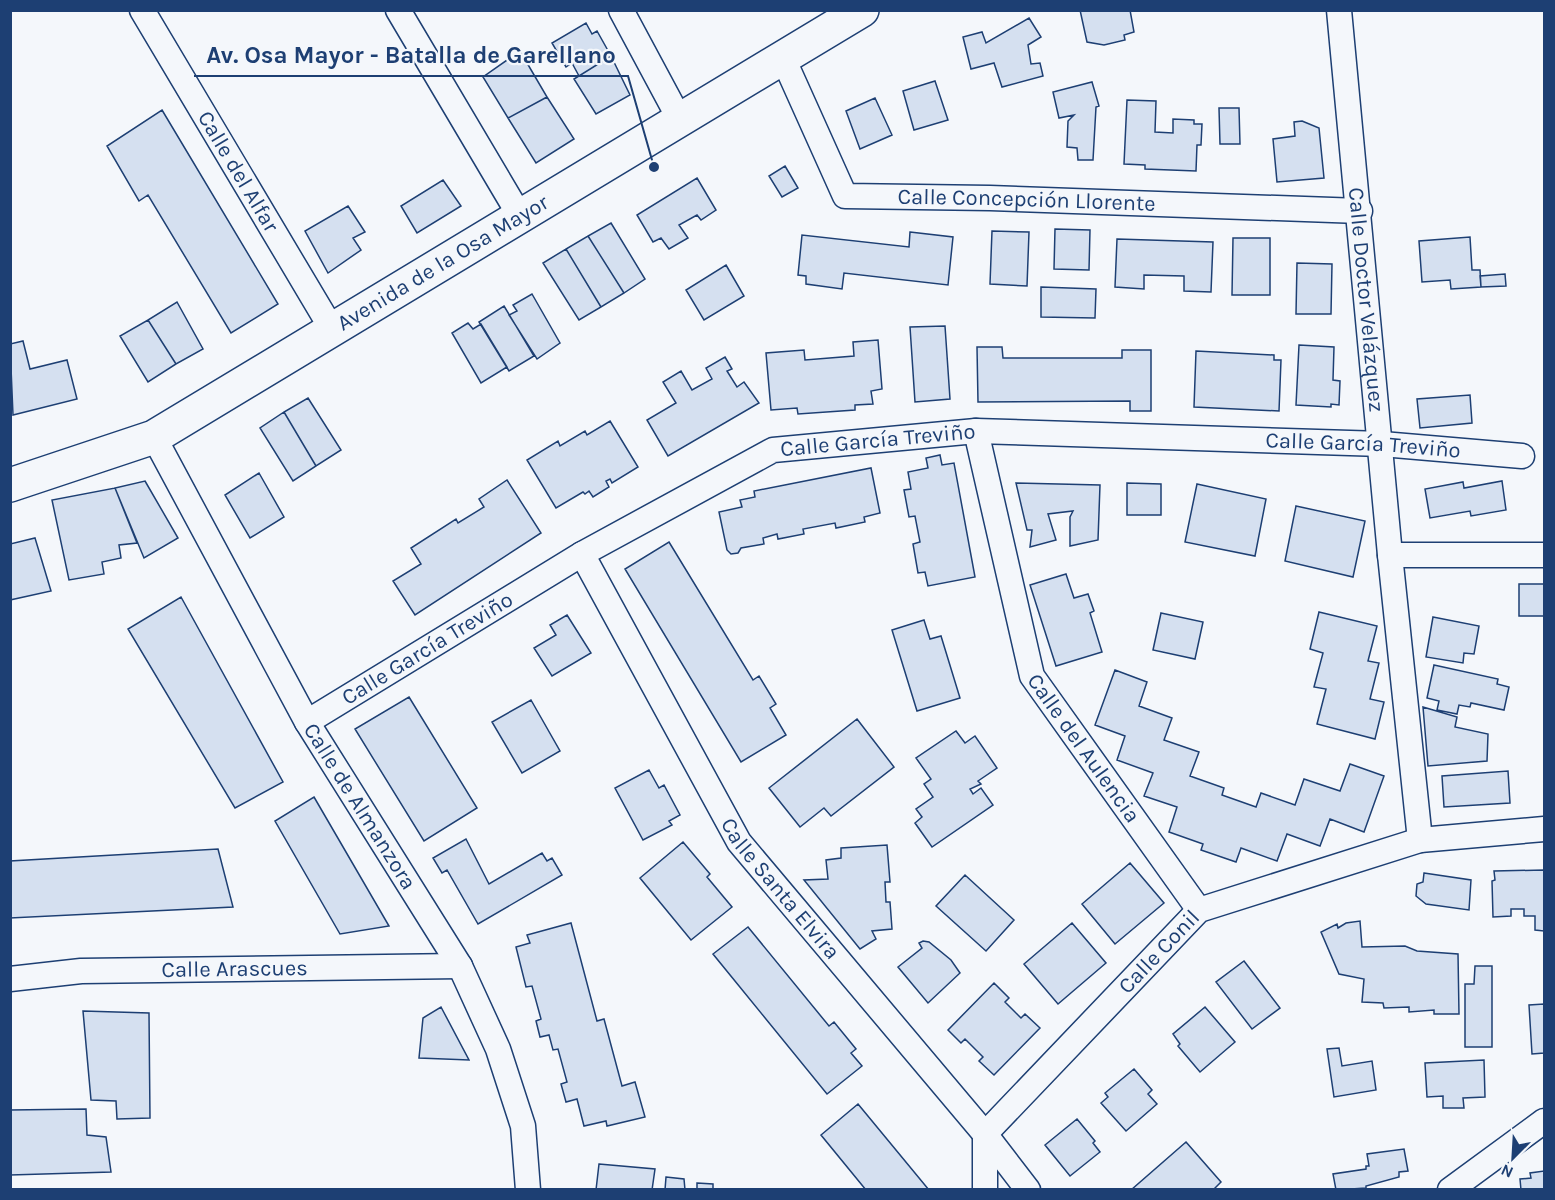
<svg xmlns="http://www.w3.org/2000/svg" width="1555" height="1200" font-family="Karla,sans-serif">
<rect width="100%" height="100%" fill="#f4f7fb"/>
<!-- building -->
<path fill="#d5e0f0" stroke="#1d3f73" stroke-width="1.5" d="M1080,10H1130L1134,32L1124,35L1125,40L1104,45L1087,42Z
M1029,18L1041,37L1028,45L1031,64L1040,63L1043,76L1002,87L994,63L971,69L963,37L982,32L986,43Z
M586,23L592,34L597,31L611,56L579,76L572,63L566,67L552,43Z
M520,51L547,97L508,118L483,77Z
M611,56L630,95L596,114L574,79Z
M935,81L948,120L914,130L903,91Z
M1092,82L1099,106L1096,107L1093,160H1078L1077,148L1067,147L1068,121L1074,115L1059,118L1053,92Z
M547,97L574,139L536,163L508,118Z
M875,98L892,135L860,149L846,111Z
M1127,100L1156,101L1155,132L1173,133V119L1194,120V124H1202L1201,145H1197L1196,171L1145,169V165L1124,164Z
M1219,108H1239L1240,144H1220Z
M162,110L278,304L231,333L148,195L139,201L107,146Z
M1302,121L1319,128L1324,178L1277,182L1273,139L1295,136L1294,122Z
M785,166L798,188L782,197L769,176Z
M697,178L716,210L701,220L697,215L679,225L688,238L669,249L661,238L653,242L637,215Z
M443,180L461,206L417,233L401,206Z
M348,206L365,232L353,238L361,250L328,273L305,231Z
M611,223L645,279L624,293L588,236Z
M1055,229L1090,230L1089,270L1054,269Z
M992,231L1029,232L1027,286L990,284Z
M910,232L953,237L948,285L844,273L842,289L806,284V276L798,275L802,235L909,247Z
M588,236L624,293L601,307L566,249Z
M1470,237L1472,270H1480L1481,287L1451,289L1450,280L1422,282L1419,241Z
M1233,238H1270V295H1232Z
M1117,239L1213,242L1211,292L1184,291V276L1144,275V289L1115,287Z
M566,249L601,307L579,320L543,263Z
M1297,263L1332,264L1331,314H1296Z
M726,265L744,296L704,320L686,290Z
M1505,274L1506,286L1481,287L1480,276Z
M1041,287L1096,289L1095,318L1041,317Z
M532,294L560,343L537,359L509,315L517,311L513,305Z
M177,302L203,349L176,364L148,320Z
M504,306L534,356L509,371L479,322Z
M148,320L176,364L148,382L120,336Z
M468,323L473,329L481,324L507,367L481,383L452,333Z
M945,326L950,399L915,402L910,327Z
M878,340L882,389L871,391L873,404L855,405V410L798,414L797,408L771,410L766,353L804,350L805,360L854,356L853,342Z
M23,341L30,369L67,360L77,399L13,415L10,344Z
M1299,345L1334,347L1333,380L1340,381L1339,405L1331,404V407L1296,405Z
M977,347H1002L1003,358H1122V350H1151V411H1130V401L978,402Z
M1196,351L1274,355V360H1281L1279,411L1194,407Z
M725,357L732,369L727,371L737,387L744,382L759,403L668,456L647,420L676,403L663,382L681,371L692,390L712,379L706,368Z
M1470,395L1472,423L1420,428L1417,399Z
M308,398L341,450L316,466L284,412Z
M284,412L316,466L293,481L260,428Z
M610,421L638,467L612,483L610,479L606,481L609,487L593,497L589,491L585,494L583,492L556,508L527,460L558,441L560,446L585,431L587,435Z
M940,455L942,465L954,463L975,577L928,586L925,572L918,573L913,544L920,542L915,516L909,517L904,490L911,489L908,472L928,468L926,458Z
M871,468L880,513L864,517L865,522L836,528L835,523L803,529L804,534L778,539L777,534L763,538L764,544L741,548L738,553L731,554L727,550L719,512L742,507L740,500L755,497L754,491Z
M259,473L284,517L250,538L225,495Z
M507,480L541,533L415,615L393,581L421,564L411,548L456,519L458,523L484,507L479,499Z
M145,481L178,538L144,558L115,488Z
M1502,481L1506,510L1471,516L1470,511L1430,518L1425,489L1463,482L1464,488Z
M1016,483L1100,485L1098,540L1070,546V517L1073,511L1048,514L1056,540L1030,547L1032,530H1027Z
M1127,483L1161,484V515H1127Z
M1197,484L1266,499L1255,556L1185,542Z
M115,488L137,543L119,545L121,558L102,562L104,574L69,580L52,500Z
M1296,506L1365,521L1353,577L1285,561Z
M35,538L51,591L10,600V544Z
M669,542L753,680L759,676L776,704L770,708L786,735L741,762L625,569Z
M1066,574L1074,598L1088,594L1094,611L1090,613L1102,652L1056,666L1030,585Z
M1519,584H1544V616H1519Z
M181,597L283,782L235,808L128,629Z
M1319,612L1377,626L1368,661L1379,663L1370,699L1384,702L1375,739L1317,724L1326,689L1314,687L1323,653L1310,649Z
M1161,613L1203,622L1195,659L1153,650Z
M567,615L591,653L552,676L534,648L556,635L550,625Z
M1433,617L1479,626L1474,654L1464,653L1463,663L1426,657Z
M924,620L930,639L941,636L960,698L917,711L892,630Z
M1434,665L1498,679L1497,684L1509,687L1504,710L1471,703L1470,707L1459,705L1457,714L1437,710L1439,701L1427,698Z
M1115,670L1147,682L1139,706L1172,718L1164,740L1199,752L1190,776L1224,788L1222,795L1256,807L1261,793L1295,805L1304,779L1340,791L1350,764L1384,776L1364,832L1330,819L1320,846L1287,834L1277,861L1241,848L1236,862L1201,850L1203,844L1169,832L1177,807L1144,796L1153,773L1117,760L1125,736L1095,725Z
M409,697L477,808L424,841L355,729Z
M531,700L560,751L522,773L492,722Z
M1423,707L1457,717L1455,727L1488,734L1487,761L1428,766Z
M857,719L894,767L831,816L824,808L800,827L769,788Z
M956,731L965,743L975,736L997,768L978,781L981,784L970,789L973,794L981,788L993,805L932,847L915,823L922,817L916,809L933,797L924,784L931,779L916,758Z
M649,770L659,788L664,785L680,815L669,821L672,825L643,840L615,788Z
M1508,771L1510,803L1444,807L1442,776Z
M314,797L389,926L340,934L275,821Z
M466,839L489,884L542,853L547,861L552,858L562,875L478,924L447,870L442,873L433,858Z
M683,842L710,874L707,877L732,907L691,940L640,878Z
M887,845L890,882H885L886,902H890L892,929L872,931L876,939L860,949L804,880L828,879L826,860L841,858V848Z
M218,849L233,907L10,918V861Z
M1130,863L1164,903L1115,944L1082,904Z
M1544,870V931L1535,930V916H1524V909H1511V916L1493,917L1492,881L1495,880L1494,871Z
M1424,873L1471,880L1469,910L1426,904L1416,896L1417,884L1423,882Z
M965,875L1014,920L986,951L936,906Z
M1360,921L1362,947L1405,946L1417,951L1458,954L1459,1014H1434V1010L1409,1012V1007L1384,1008L1383,1003L1362,1002L1364,979L1339,974L1321,932L1337,924L1338,928L1346,923Z
M571,923L597,1021L604,1019L622,1086L635,1082L645,1117L607,1126L606,1121L584,1126L577,1099L566,1102L561,1084L567,1082L558,1049L553,1050L549,1035L540,1037L536,1021L541,1019L532,986L526,987L516,947L530,943L527,935Z
M1072,923L1106,963L1058,1004L1024,964Z
M748,927L829,1026L834,1022L856,1049L851,1053L862,1066L827,1094L713,954Z
M923,941L929,942L951,960L960,973L928,1003L898,967L922,948L919,943Z
M1244,961L1280,1008L1252,1029L1216,982Z
M1475,966H1492V1047H1465V984H1474Z
M994,983L1009,998L1005,1002L1021,1018L1025,1014L1040,1028L994,1075L979,1061L983,1057L965,1039L961,1043L948,1030Z
M1544,1004V1053L1532,1054L1529,1005Z
M441,1007L469,1060L419,1058L423,1018Z
M1205,1007L1235,1042L1200,1072L1178,1046L1180,1044L1173,1034Z
M83,1011L149,1013L150,1118L117,1119L116,1101L91,1100Z
M1339,1048L1342,1066L1372,1061L1376,1090L1334,1097L1327,1049Z
M1484,1060L1485,1097L1463,1098L1464,1108H1443V1096L1427,1097L1425,1063Z
M1134,1069L1152,1090L1148,1094L1157,1104L1126,1131L1101,1103L1108,1097L1105,1093Z
M858,1104L929,1190H866L821,1135Z
M86,1109L87,1135L106,1137L111,1172L10,1175V1110Z
M1077,1119L1095,1141L1093,1143L1100,1152L1070,1176L1045,1145Z
M1186,1142L1221,1182L1213,1190H1131Z
M1404,1149L1408,1171L1399,1172V1177L1366,1186V1188L1336,1190L1333,1174L1366,1169V1166H1369L1367,1154Z
M599,1164L655,1169L652,1190H596Z
M1544,1171V1190H1521L1520,1179L1531,1178L1530,1173Z
M666,1177L684,1179L685,1190H665Z
M697,1183L713,1184V1190H697Z"/>
<g fill="none" stroke-linecap="round" stroke-linejoin="round">
<!-- minor casing -->
<g stroke="#1d3f73" stroke-width="27">
<g id="minor">
<path id="s1" d="M142,10L333,331"/>
<path d="M398,10L520,216"/>
<path d="M621,10L680,120"/>
<path id="s2" d="M1339,10L1390,555L1420,840"/>
<path id="s3" d="M783,58L845,196L990,198L1360,211"/>
<path id="s4" d="M976,431L1032,676L1199,910"/>
<path id="s5" d="M154,437L307,722L460,966L498,1049L523,1126L528,1190"/>
<path id="s6" d="M582,554L739,842L985,1134L1028,1190"/>
<path d="M1390,555H1544"/>
<path id="s7" d="M307,722L582,554L773,450L976,431L1382,444L1522,456"/>
<path id="s8" d="M10,979L81,971L460,966"/>
<path id="s9" d="M985,1190V1134L1199,910L1420,840L1544,829"/>
<path d="M1450,1190L1544,1121"/>
</g>
</g>
<!-- secondary casing -->
<g stroke="#1d3f73" stroke-width="36">
<g id="secondary">
<path id="s10" d="M10,485L154,437L862,10"/>
</g>
</g>
<!-- minor -->
<use href="#minor" stroke="#f4f7fb" stroke-width="24"/>
<!-- secondary -->
<use href="#secondary" stroke="#f4f7fb" stroke-width="33"/>
</g>
<g text-anchor="middle" dominant-baseline="central" stroke-width="4.5" stroke-linejoin="round" paint-order="stroke">
<!-- street labels -->
<g font-size="22" fill="#1d3f73" stroke="#f4f7fb">
<text stroke="none"><textPath href="#s1" startOffset="188">Calle del Alfar</textPath></text>
<text stroke="none"><textPath href="#s3" startOffset="333">Calle Concepción Llorente</textPath></text>
<text stroke="none"><textPath href="#s10" startOffset="489">Avenida de la Osa Mayor</textPath></text>
<text stroke="none"><textPath href="#s2" startOffset="291">Calle Doctor Velázquez</textPath></text>
<text stroke="none"><textPath href="#s7" startOffset="645">Calle García Treviño</textPath></text>
<text stroke="none"><textPath href="#s7" startOffset="1131">Calle García Treviño</textPath></text>
<text stroke="none"><textPath href="#s7" startOffset="141">Calle García Treviño</textPath></text>
<text stroke="none"><textPath href="#s4" startOffset="340">Calle del Aulencia</textPath></text>
<text stroke="none"><textPath href="#s5" startOffset="423">Calle de Almanzora</textPath></text>
<text stroke="none"><textPath href="#s6" startOffset="390">Calle Santa Elvira</textPath></text>
<text stroke="none"><textPath href="#s9" startOffset="308">Calle Conil</textPath></text>
<text stroke="none"><textPath href="#s8" startOffset="225">Calle Arascues</textPath></text>
</g>
</g>
<!-- callouts -->
<path fill="none" stroke="#1d3f73" stroke-width="2" d="M654 167L628 76H194"/>
<circle fill="#1d3f73" stroke="#f4f7fb" stroke-width="2" cx="654" cy="167" r="6"/>
<g font-size="24" text-anchor="middle" font-weight="bold" fill="#1d3f73" stroke="#f4f7fb" stroke-width="4.5" stroke-linejoin="round" paint-order="stroke">
<text x="411" y="63">Av. Osa Mayor - Batalla de Garellano</text>
</g>
<!-- border -->
<rect width="1555" height="1200" fill="none" stroke="#1d3f73" stroke-width="24"/>
<!-- north arrow -->
<g transform="translate(1513 1158) rotate(204)" stroke="#f4f7fb" stroke-width="4.5" paint-order="stroke">
<path d="M0-4.5L10 22L0 15L-10 22Z" fill="#1d3f73"/>
<text y="-9" font-size="16" font-weight="bold" text-anchor="middle" fill="#1d3f73">N</text>
</g>
</svg>
